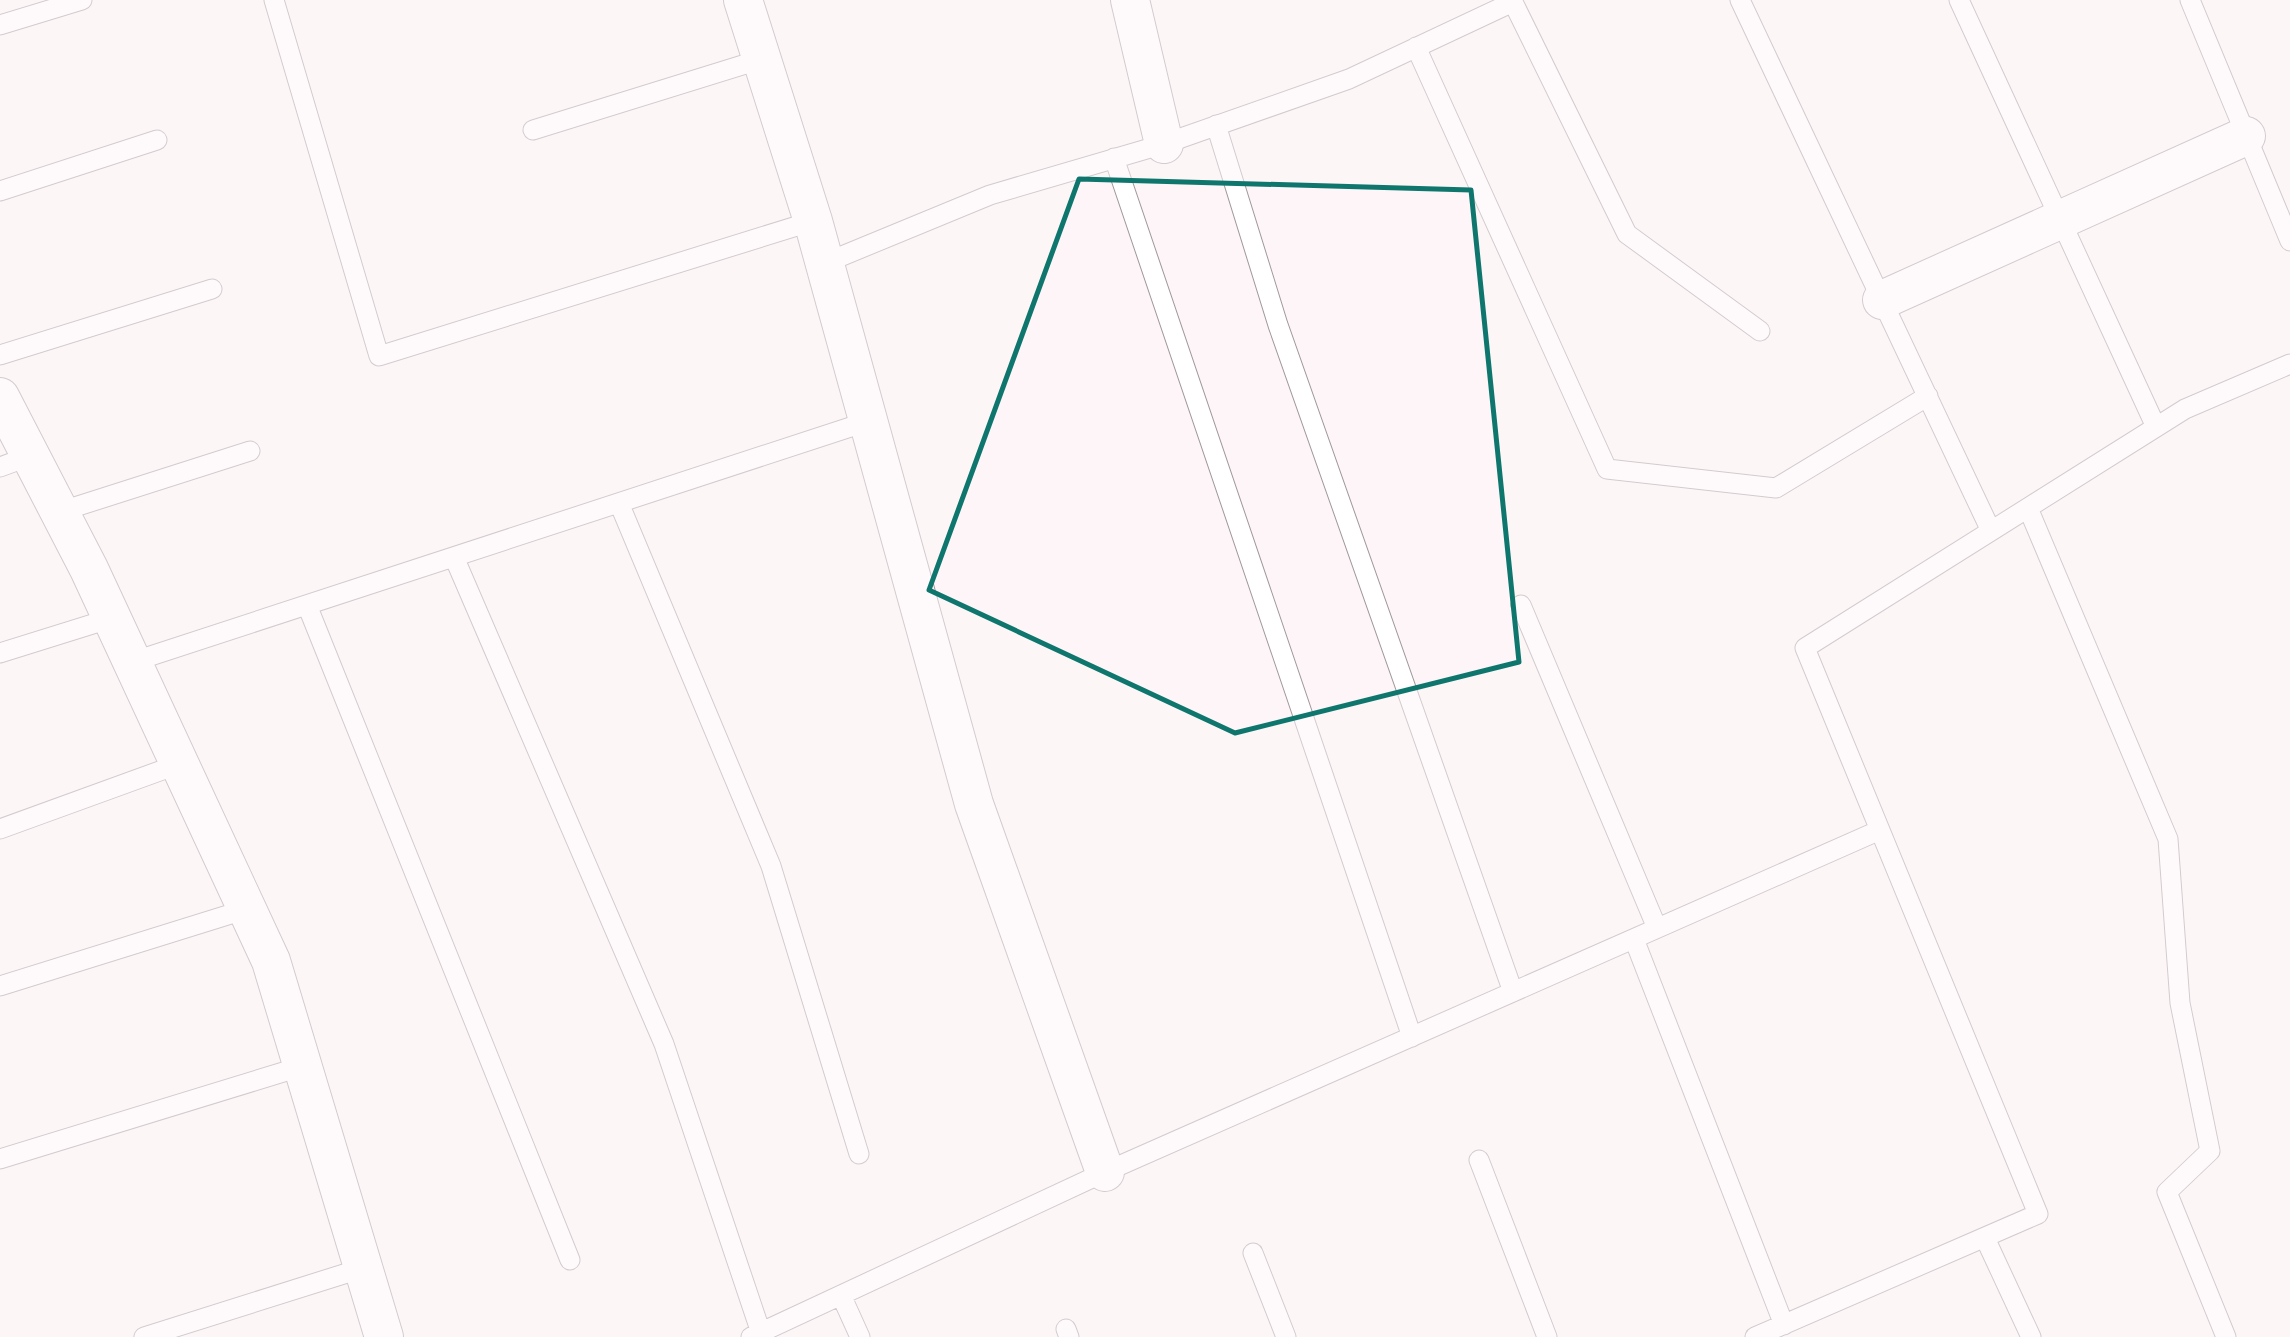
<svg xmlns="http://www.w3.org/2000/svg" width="2290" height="1337" font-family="'DM Sans',sans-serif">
<rect width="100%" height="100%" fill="#fdf5f7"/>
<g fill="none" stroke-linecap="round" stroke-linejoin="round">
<!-- lane casing -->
<g stroke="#a0989a" stroke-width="21">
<path id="lane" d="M274,0L379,356L813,221
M1512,0L1627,234L1760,331
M1740,0L1991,531
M1959,0L2156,427
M2190,0L2290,241
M0,25L82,0
M1416,47L1607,469L1776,488L1928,396
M1216,125L1278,325L1513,992
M533,130L762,59
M1114,158L1412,1037
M0,191L157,140
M825,263L990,195L1164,144L1349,79L1513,2
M0,355L212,289
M0,467L30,456
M619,503L771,866L859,1154
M2028,508L2168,839L2180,1003L2210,1151L2167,1192L2226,1337
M59,512L250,451
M454,557L664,1044L761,1333
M307,605L570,1260
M1521,605L1657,928
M0,653L112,618
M132,662L869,421
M0,829L179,764
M1634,939L1784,1325
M0,986L247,909
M0,1159L303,1066
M1479,1160L1547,1337
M1985,1238L2031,1337
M1253,1253L1286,1337
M841,1295L860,1337
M1066,1329L1069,1337
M144,1337L363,1268
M751,1337L1105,1172L1880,830
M1755,1337L2038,1214L1805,648L2185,409L2290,364"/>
</g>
<!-- street casing -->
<g stroke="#a0989a" stroke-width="40">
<path id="street" d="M743,0L813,221L974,804L1105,1172
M1130,0L1164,144
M1882,300L2246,136
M0,397L89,569L271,961L384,1337"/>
</g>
<!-- lane -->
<use href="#lane" stroke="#fff" stroke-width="19"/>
<!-- street -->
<use href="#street" stroke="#fff" stroke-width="38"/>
</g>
<!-- marked area -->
<path d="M0 0H2290V1337H0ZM1079,179L1471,190L1519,662L1235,733L929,590Z" fill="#fdf5f7" fill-opacity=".55" fill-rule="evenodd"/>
<path fill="none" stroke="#0f766e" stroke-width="5" stroke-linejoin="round" d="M1079,179L1471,190L1519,662L1235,733L929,590Z"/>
</svg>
